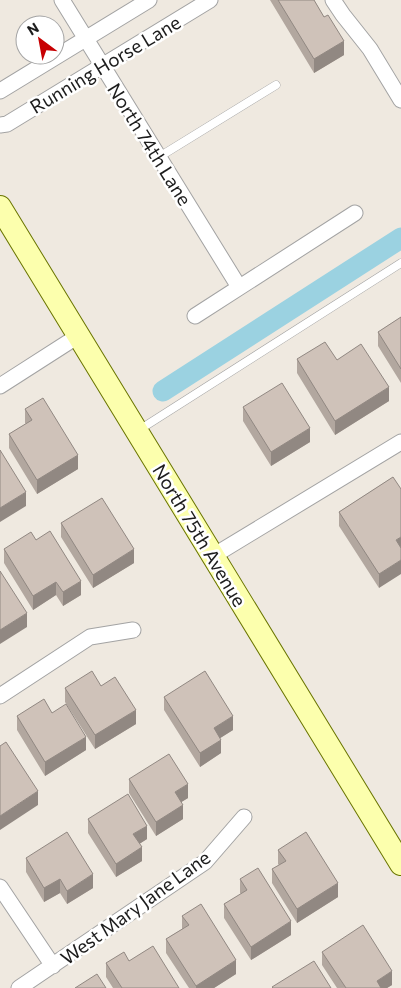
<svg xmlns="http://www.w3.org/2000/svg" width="401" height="988" font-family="Commissioner,sans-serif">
<rect width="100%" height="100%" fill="#efe9e0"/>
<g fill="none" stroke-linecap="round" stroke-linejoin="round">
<!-- canal -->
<path stroke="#9bd2e1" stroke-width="21" d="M163,391L401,238"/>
<!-- service casing -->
<g stroke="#a3a3a3" stroke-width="9">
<path id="service" d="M159,157L276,85
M139,430L401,263"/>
</g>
<!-- minor casing -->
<g stroke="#a3a3a3" stroke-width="17">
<path id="minor" d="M62,0L239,287
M333,0L343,15L370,49L401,100
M0,91L149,0
M0,125L7,124L210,0
M195,316L355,213
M0,386L78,336
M213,556L401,442
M0,696L90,637L133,630
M0,887L53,966
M19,988L205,862L244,817"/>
</g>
<!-- secondary casing -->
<g stroke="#6a7500" stroke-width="24">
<path id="secondary" d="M0,207L401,864"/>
</g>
<!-- service -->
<use href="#service" stroke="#fff" stroke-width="8"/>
<!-- minor -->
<use href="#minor" stroke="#fff" stroke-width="15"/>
<!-- secondary -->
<use href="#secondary" stroke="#fcffad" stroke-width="22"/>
</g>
<!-- wall -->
<path fill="#b2a79f" d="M270,0H314L324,17L344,55L314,73Z
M401,317V383L378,346V332Z
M297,359L337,360L389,401L335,435L297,373Z
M243,407L310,442L271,466L243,421Z
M25,409L78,469L37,494L9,448V434L26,424L25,423Z
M393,477L379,588L339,526V512Z
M61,523L134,563L93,588L61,537Z
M36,540L81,595L63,606L56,595L33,610L4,563V549Z
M101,686L136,724L95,749L65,702V688Z
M164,697L233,730L220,738L221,753L200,767L164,710Z
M52,713L86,750L45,776L17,730V716Z
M129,779L188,798L181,802L183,819L156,836L129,793Z
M88,819L147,839L139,844L142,861L116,877L88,833Z
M278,850L338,897L297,923L272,883V869L279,865L278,864Z
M26,858L93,888L67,904L60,893L44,902L26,872Z
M240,879L291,935L251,960L224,918V904L241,894L240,893Z
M182,916L236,974L214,988H189L166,953V939L182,929Z
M322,952L392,985L387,988H337L322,965Z
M129,961L179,988H113L106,977V963Z"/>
<!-- shaded-wall -->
<path fill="#918882" d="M344,41V55L314,73V59Z
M389,387V401L335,435V421Z
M310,428V442L271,466V452Z
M78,455V469L37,494V480Z
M26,492V506L0,522V508Z
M401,537V551L396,540Z
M134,549V563L93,588V575Z
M401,560V574L379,588V574Z
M81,581V595L63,606V592Z
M56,582V595L33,610V596Z
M27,613V627L0,644V630Z
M136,710V724L95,749V735Z
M233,716V730L214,742V728Z
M86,737V750L45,776V762Z
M221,740V753L200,767V753Z
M188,784V798L175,806V792Z
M38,791V805L0,830V816Z
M183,805V819L156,836V822Z
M147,826V839L133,848V834Z
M142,847V861L116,877V864Z
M93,874V888L67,904V891Z
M60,879V893L44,902V888Z
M338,883V897L297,923V909Z
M291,921V935L251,960V947Z
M236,960V974L214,988H196V986Z
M392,971V985L387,988H377V981Z"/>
<!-- building -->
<path fill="#cfc2b9" stroke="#918882" d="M278,0H314L324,17L328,15L344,41L314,59Z
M401,317V369L378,332Z
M325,342L337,360L361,344L389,387L335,421L297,359Z
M282,383L310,428L271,452L243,407Z
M43,398L78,455L37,480L9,434L32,420L25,409Z
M0,450L26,492L0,508Z
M393,477L401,489V537L396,540L401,548V560L379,574L339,512Z
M102,498L134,549L93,575L61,523Z
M50,531L81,581L63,592L56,582L33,596L4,549L31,532L36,540Z
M0,571L27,613L0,630Z
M92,671L101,686L115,677L136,710L95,735L65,688Z
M205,671L233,716L214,728L221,740L200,753L164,697Z
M44,699L52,713L66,704L86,737L45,762L17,716Z
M6,742L38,791L0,816V746Z
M169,754L188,784L175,792L183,805L156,822L129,779Z
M128,794L147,826L133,834L142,847L116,864L88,819Z
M67,832L93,874L67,891L60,879L44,888L26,858Z
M306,832L338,883L297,909L272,869L286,861L278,850Z
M258,868L291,921L251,947L224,904L247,890L240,879Z
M201,904L236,960L196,986L166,939L189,925L182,916Z
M363,925L392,971L377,981L381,988H346L322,952Z
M153,946L179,988H122L106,963L124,952L129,961Z
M314,961L331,988H273L272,987Z
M97,974L106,988H75Z"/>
<g text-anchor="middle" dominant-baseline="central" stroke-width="5" stroke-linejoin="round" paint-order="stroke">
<!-- street labels -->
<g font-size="19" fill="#1c1c1c" stroke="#fff">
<text transform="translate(105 64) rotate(-31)">Running Horse Lane</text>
<text transform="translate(150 144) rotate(58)">North 74th Lane</text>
<text transform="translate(200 535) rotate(59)">North 75th Avenue</text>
<text transform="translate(135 907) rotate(-36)">West Mary Jane Lane</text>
</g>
</g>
<!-- north arrow -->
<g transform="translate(40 40) rotate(328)"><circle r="24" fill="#ffffff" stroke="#a4a4a4"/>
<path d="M0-4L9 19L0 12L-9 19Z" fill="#c70002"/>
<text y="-8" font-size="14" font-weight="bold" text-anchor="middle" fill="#1c1c1c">N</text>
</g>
</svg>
